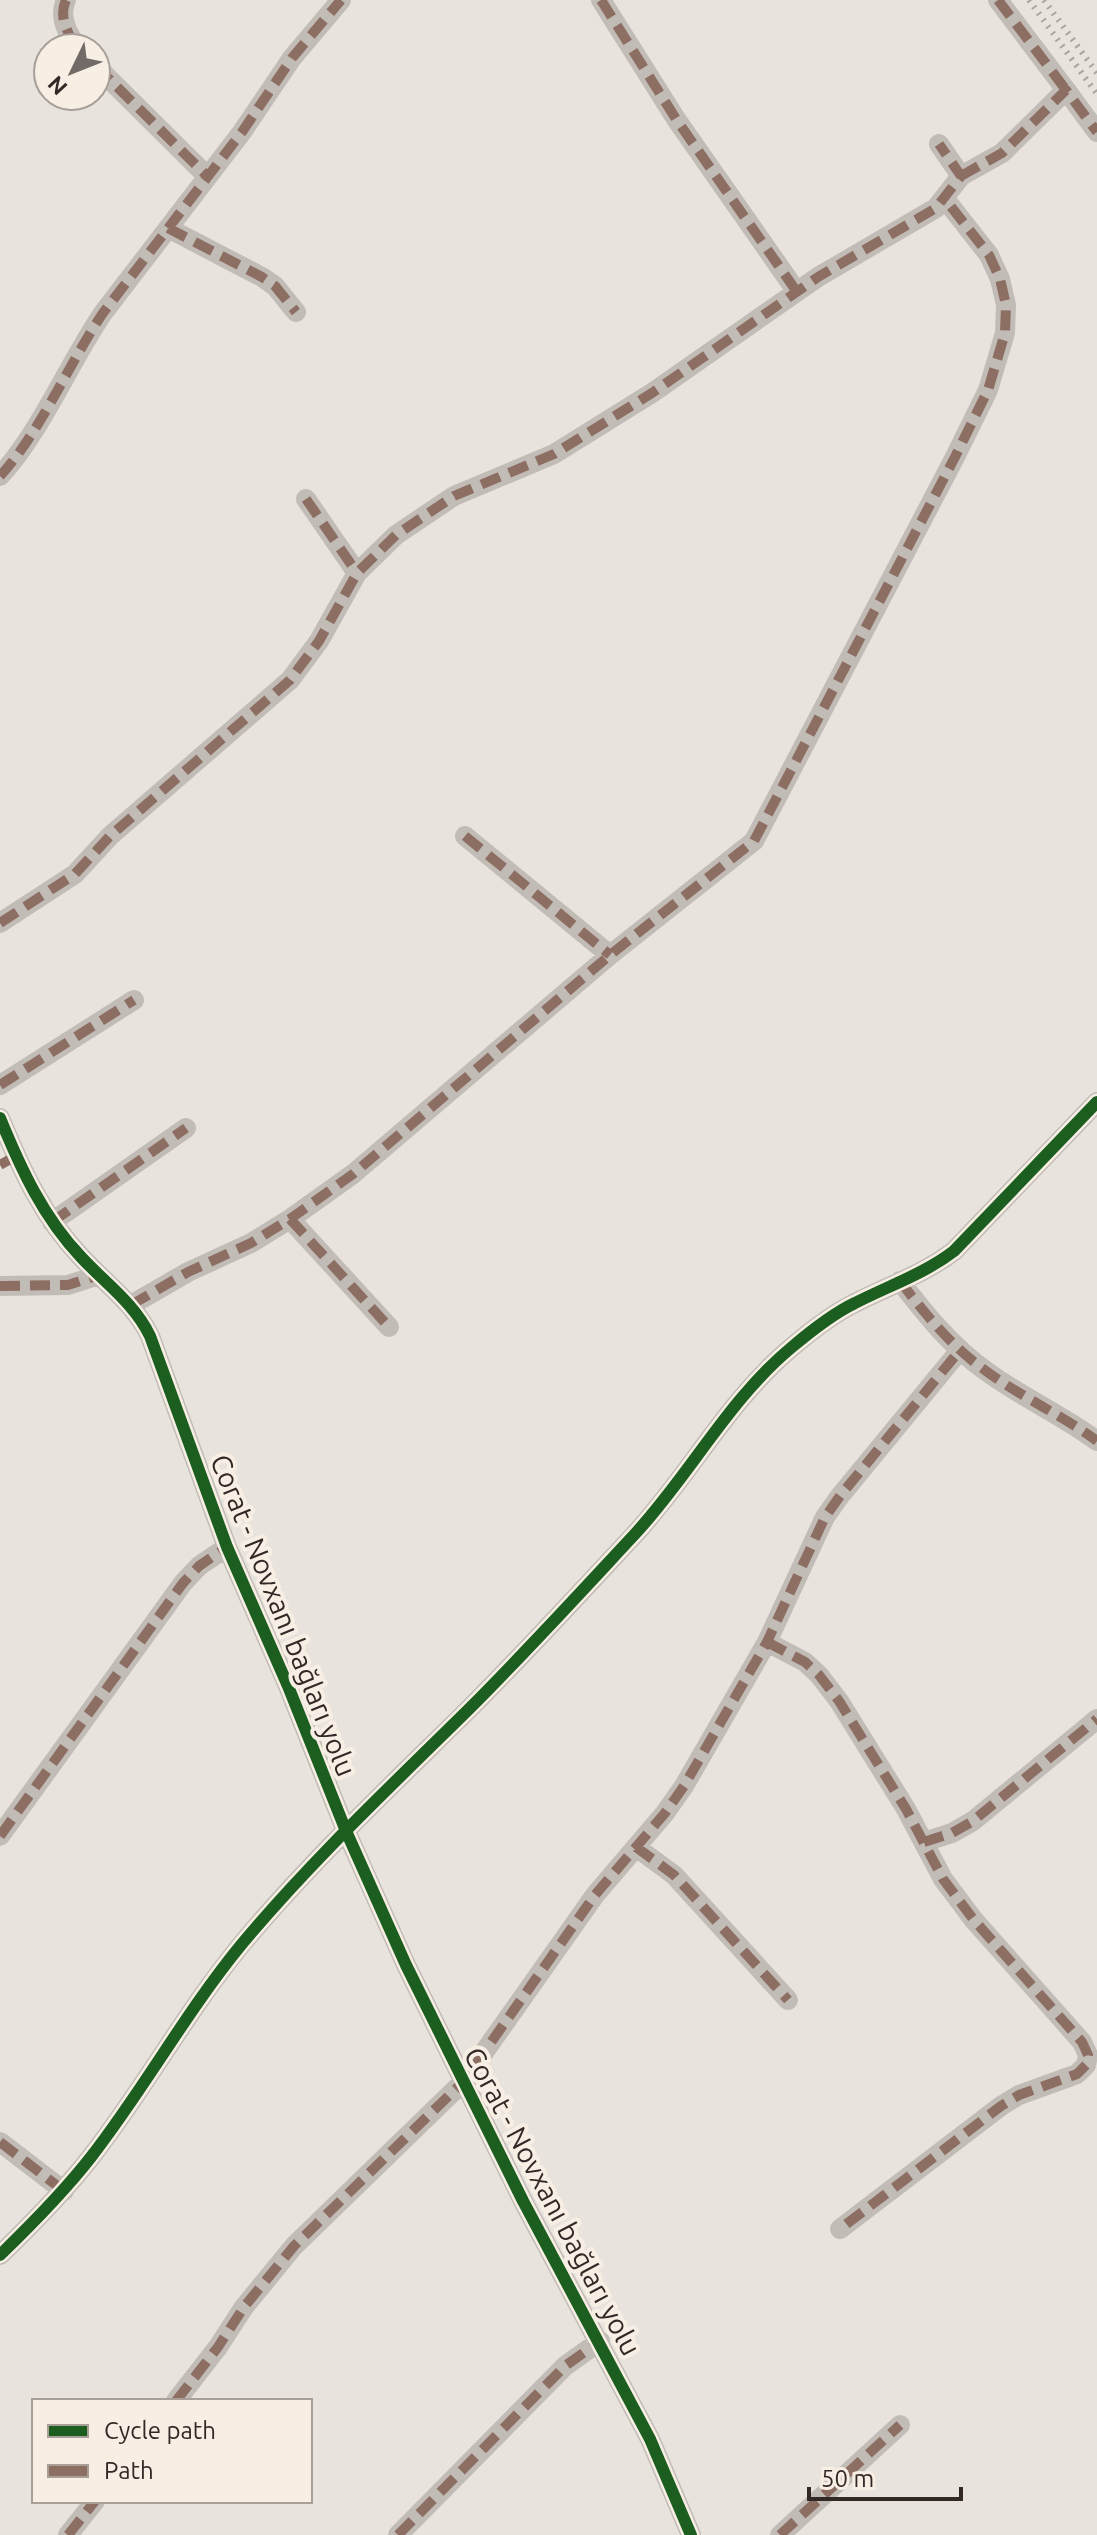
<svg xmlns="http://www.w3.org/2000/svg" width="1097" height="2535" viewBox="0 0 1097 2535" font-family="Ubuntu,sans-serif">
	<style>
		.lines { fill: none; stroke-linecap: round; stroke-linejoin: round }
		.street { stroke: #c2bcb7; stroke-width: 20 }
		.rail { stroke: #aaa5a1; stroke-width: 6; stroke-dasharray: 2 6; stroke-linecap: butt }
		.quiet { stroke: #8d6e63; stroke-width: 10; stroke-dasharray: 20 10; stroke-linecap: butt }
		.cycleway-casing { stroke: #f7eee4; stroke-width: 17 }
		.cycleway { stroke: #1b5e20; stroke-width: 12 }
		.labels { text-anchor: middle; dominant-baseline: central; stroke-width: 8; stroke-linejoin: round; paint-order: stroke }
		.street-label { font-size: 28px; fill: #322926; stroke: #f7eee4 }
	</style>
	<rect width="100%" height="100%" fill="#e9e3dd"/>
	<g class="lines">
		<path class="street" d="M66 0C58 17 68 35 78 48
			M601 0 676 119 797 292
			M998 0 1066 90
			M96 66 207 176
			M961 176 1002 153 1066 90 1097 132
			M168 228 262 277 275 286 296 312
			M0 476C40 433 69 363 103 313L242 132 292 58 341 0
			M306 499 357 573
			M465 836 610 955
			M0 923 75 874 110 836 290 680 319 641 357 573 396 535 454 496 554 454 652 393 818 277 936 208 961 176 939 144
			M0 1085 134 1000
			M0 1118C21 1169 43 1217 81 1257 106 1284 134 1303 150 1336L227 1547 288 1686 346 1831 406 1965 523 2201 650 2439 691 2535
			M290 1219 389 1327
			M52 1222 186 1128
			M900 1281C925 1314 952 1347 986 1371 1021 1397 1062 1415 1097 1441
			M0 1286 68 1285 99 1275
			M131 1305 188 1272 251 1243 290 1219 353 1174 610 955 754 841 955 457 988 390 1005 333 1006 305 1000 279 989 255 945 199
			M767 1642 805 1662 819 1675 839 1701 906 1809 943 1879 973 1919 1082 2042 1088 2055 1086 2065 1077 2074 1019 2095 1001 2106 840 2229
			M0 1836 183 1583 199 1566 227 1547
			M924 1842 952 1833 973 1821 1097 1719
			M636 1847 674 1875 788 2000
			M0 2142 64 2191
			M0 2255C32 2224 63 2193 91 2157 144 2089 186 2012 241 1945 311 1861 392 1785 470 1708 526 1652 580 1593 634 1535 690 1475 728 1400 792 1347 811 1331 832 1314 855 1303 888 1286 924 1274 954 1251L1097 1102
			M176 2401 218 2347 244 2307 294 2246 463 2082 595 1895 665 1813 684 1786 767 1642 825 1517 840 1496 960 1350
			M68 2535 95 2501
			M398 2535 565 2366 600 2341
			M780 2535 900 2425"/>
		<path class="rail" d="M1029 0 1097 94
			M1044 0 1097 73"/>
		<path class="quiet" d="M66 0C58 17 68 35 78 48
			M601 0 676 119 797 292
			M998 0 1066 90
			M96 66 207 176
			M961 176 1002 153 1066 90 1097 132
			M168 228 262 277 275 286 296 312
			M0 476C40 433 69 363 103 313L242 132 292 58 341 0
			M306 499 357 573
			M465 836 610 955
			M0 923 75 874 110 836 290 680 319 641 357 573 396 535 454 496 554 454 652 393 818 277 936 208 961 176 939 144
			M0 1085 134 1000
			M0 1165 16 1156
			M290 1219 389 1327
			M52 1222 186 1128
			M900 1281C925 1314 952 1347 986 1371 1021 1397 1062 1415 1097 1441
			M0 1286 68 1285 99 1275
			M131 1305 188 1272 251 1243 290 1219 353 1174 610 955 754 841 955 457 988 390 1005 333 1006 305 1000 279 989 255 945 199
			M767 1642 805 1662 819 1675 839 1701 906 1809 943 1879 973 1919 1082 2042 1088 2055 1086 2065 1077 2074 1019 2095 1001 2106 840 2229
			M0 1836 183 1583 199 1566 227 1547
			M924 1842 952 1833 973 1821 1097 1719
			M636 1847 674 1875 788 2000
			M0 2142 64 2191
			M176 2401 218 2347 244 2307 294 2246 463 2082 595 1895 665 1813 684 1786 767 1642 825 1517 840 1496 960 1350
			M68 2535 95 2501
			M398 2535 565 2366 600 2341
			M780 2535 900 2425"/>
		<g class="cycleway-casing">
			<path id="cycleway" d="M0 1118C21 1169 43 1217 81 1257 106 1284 134 1303 150 1336L227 1547 288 1686 346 1831 406 1965 523 2201 650 2439 691 2535
				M0 2255C32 2224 63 2193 91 2157 144 2089 186 2012 241 1945 311 1861 392 1785 470 1708 526 1652 580 1593 634 1535 690 1475 728 1400 792 1347 811 1331 832 1314 855 1303 888 1286 924 1274 954 1251L1097 1102"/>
		</g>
		<use href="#cycleway" class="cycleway"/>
	</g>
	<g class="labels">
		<g class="street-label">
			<text transform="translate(284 1615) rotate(68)">Corat - Novxanı bağları yolu</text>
			<text transform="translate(553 2201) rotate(62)">Corat - Novxanı bağları yolu</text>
		</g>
	</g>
	<rect x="32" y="2399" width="280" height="104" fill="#f7eee4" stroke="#a89f98" stroke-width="2"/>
	<rect x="48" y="2425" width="40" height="12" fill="#1b5e20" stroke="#a89f98" stroke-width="2"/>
	<text x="104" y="2439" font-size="24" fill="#322926">Cycle path</text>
	<rect x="48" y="2465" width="40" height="12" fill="#8d6e63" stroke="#a89f98" stroke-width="2"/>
	<text x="104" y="2479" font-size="24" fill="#322926">Path</text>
	<g transform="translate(72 72) rotate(227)"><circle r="38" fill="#f7eee4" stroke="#a89f98" stroke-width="2"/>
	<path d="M0-6L14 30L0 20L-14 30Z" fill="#726a66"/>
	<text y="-12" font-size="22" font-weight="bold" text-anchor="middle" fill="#322926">N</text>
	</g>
	<path d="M809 2487v12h152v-12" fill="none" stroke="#322926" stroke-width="4"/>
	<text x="821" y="2487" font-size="24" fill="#322926" stroke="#f7eee4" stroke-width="6" paint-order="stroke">50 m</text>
</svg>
